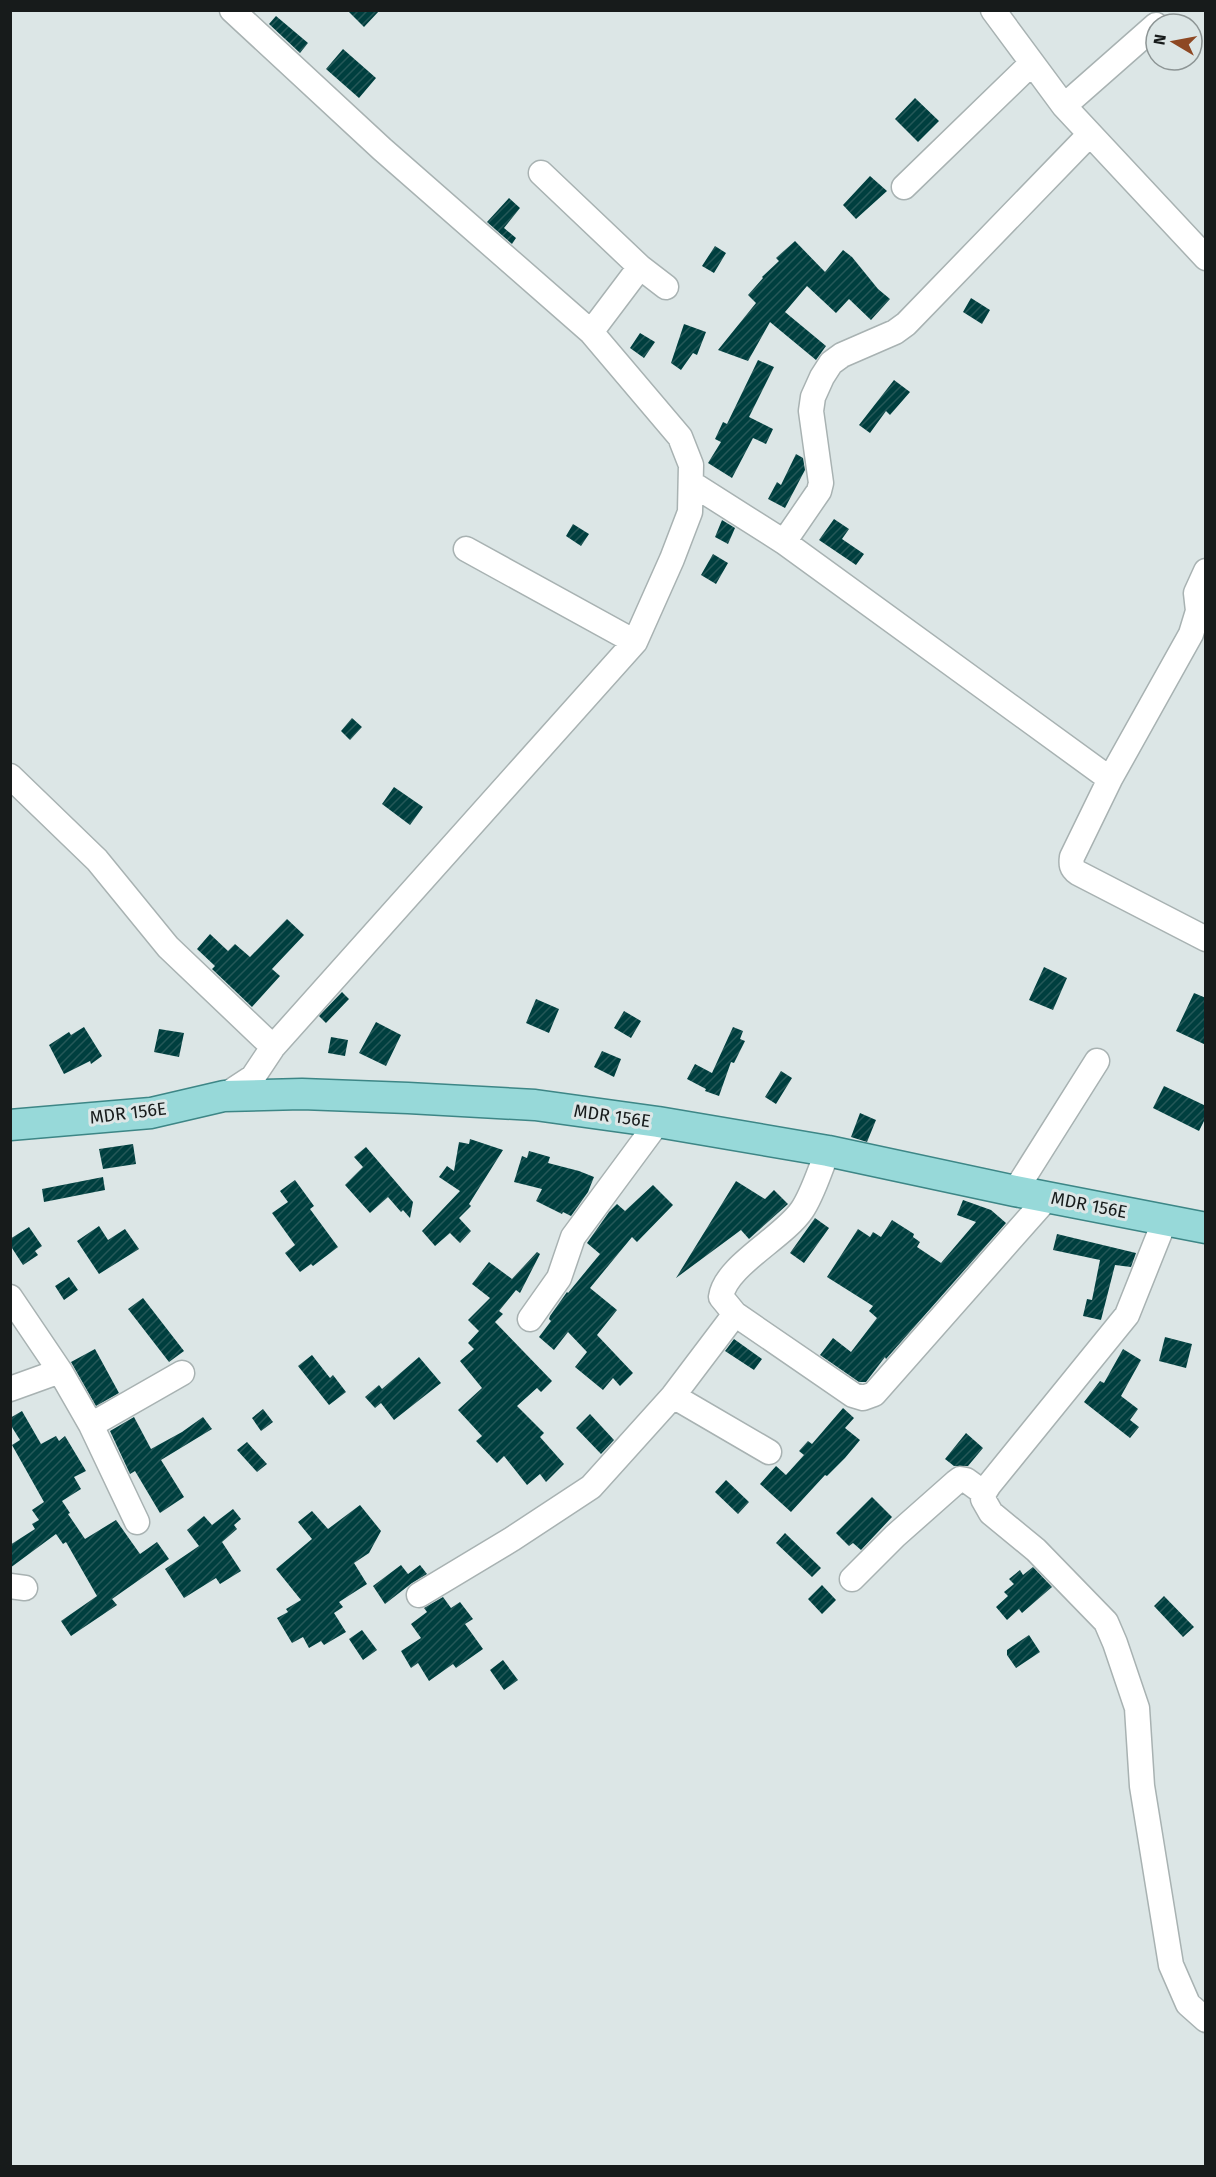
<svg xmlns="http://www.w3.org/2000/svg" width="1216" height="2177" viewBox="0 0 1216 2177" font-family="'Fira Sans',sans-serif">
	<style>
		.building { fill: url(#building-hatch) }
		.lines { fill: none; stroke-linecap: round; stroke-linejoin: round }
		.minor-casing { stroke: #a8b2b2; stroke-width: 27 }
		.major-casing { stroke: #3d8686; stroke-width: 33 }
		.minor { stroke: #fff; stroke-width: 24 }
		.major { stroke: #97d9d9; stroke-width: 30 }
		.labels { text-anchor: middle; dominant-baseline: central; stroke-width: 6; stroke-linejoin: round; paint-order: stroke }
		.street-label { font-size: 18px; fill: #171b1b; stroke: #dce6e6 }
	</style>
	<defs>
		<pattern id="building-hatch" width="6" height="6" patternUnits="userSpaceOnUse" patternTransform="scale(1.5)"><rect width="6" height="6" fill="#003f3f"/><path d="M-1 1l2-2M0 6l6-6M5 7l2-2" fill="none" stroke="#255858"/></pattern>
	</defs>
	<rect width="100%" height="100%" fill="#dce6e6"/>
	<path class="building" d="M347 10H380L364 27Z
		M276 16 308 43 300 53 269 24Z
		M343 49 376 78 359 98 326 69Z
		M915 98 939 121 918 142 895 119Z
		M870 176 887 191 856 219 843 205Z
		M509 198 520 208 504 228 516 238 512 244 487 222Z
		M795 241 825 272 843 250 852 257 878 289 890 299 871 320 849 299 836 313 807 286 785 312 826 346 816 360 770 322 748 361 718 350 756 303 748 295 763 278 762 277 779 261 776 258Z
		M715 246 726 253 714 273 702 266Z
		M971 298 990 310 982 324 963 312Z
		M684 324 706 332 697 355 693 353 681 370 671 363Z
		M640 333 655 342 644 358 630 348Z
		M758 360 774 367 749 417 773 429 766 444 753 438 732 478 708 463 721 442 715 439 723 422 727 424Z
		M894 380 910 392 890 415 886 411 870 433 859 425Z
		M796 454 803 458 805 470 785 508 768 499 777 482 781 485Z
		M834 519 849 529 842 539 864 554 856 565 819 540Z
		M722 520 735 528 728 544 715 537Z
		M573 524 589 534 581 546 566 536Z
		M713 554 728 563 716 584 701 575Z
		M352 718 362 727 350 740 341 731Z
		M394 787 423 807 410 825 382 804Z
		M287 919 304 935 272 969 280 976 252 1007 212 969 215 966 197 949 210 934 228 951 235 944 250 957Z
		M1044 967 1067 978 1053 1010 1029 1000Z
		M342 992 349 999 326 1023 319 1016Z
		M1194 993 1206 998V1045L1176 1031Z
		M536 999 559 1009 549 1033 526 1023Z
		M624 1011 641 1021 631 1038 614 1028Z
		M376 1022 401 1035 386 1066 359 1053Z
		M84 1027 102 1056 91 1064 90 1061 64 1074 49 1045 69 1032 71 1035Z
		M733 1027 743 1031 740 1039 745 1041 734 1063 731 1062 719 1096 705 1091 706 1089 687 1079 695 1064 712 1073Z
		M159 1029 184 1033 179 1057 154 1052Z
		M331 1037 348 1040 345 1056 328 1053Z
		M602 1051 621 1059 614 1077 594 1067Z
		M781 1071 792 1078 776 1104 765 1097Z
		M1164 1086 1206 1106V1117L1199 1131 1153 1108Z
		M860 1113 876 1120 867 1142 851 1137Z
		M470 1139 503 1150 469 1204 471 1206 459 1218 471 1231 460 1243 450 1233 435 1246 422 1231 460 1191 439 1177 447 1166 454 1171 459 1142 469 1144Z
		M133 1144 136 1164 103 1169 99 1149Z
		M366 1147 413 1202 410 1218 403 1210 401 1212 388 1197 370 1213 345 1185 363 1167 354 1157Z
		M529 1151 550 1157 548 1163 579 1171 594 1177 588 1192 571 1216 563 1212 562 1214 536 1201 542 1189 514 1182 522 1156 527 1158Z
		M103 1177 105 1190 44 1202 42 1189Z
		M295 1180 314 1206 310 1209 338 1247 313 1266 311 1264 300 1272 285 1253 295 1245 272 1213 288 1202 280 1191Z
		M736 1181 765 1199 774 1190 788 1204 749 1239 741 1230 676 1278Z
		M653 1185 673 1205 637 1242 632 1237 590 1288 617 1310 597 1335 633 1373 620 1386 613 1378 603 1390 575 1367 587 1352 568 1332 554 1350 539 1337 551 1321 549 1319 550 1316 567 1292 568 1293 600 1254 587 1243 609 1212 617 1204 625 1211Z
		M963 1200 991 1210 1006 1223 886 1359 885 1357 866 1382H859L820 1355 833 1338 851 1352 877 1318 869 1311 873 1306 827 1277 858 1229 870 1237 873 1232 881 1237 892 1220 914 1234 913 1237 920 1242 917 1247 941 1263 976 1222 957 1215Z
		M815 1218 829 1228 804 1263 790 1253Z
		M99 1226 108 1240 125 1229 139 1249 99 1274 77 1241Z
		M29 1227 42 1246 35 1251 38 1255 23 1265 10 1245V1239Z
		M1057 1234 1136 1253 1131 1267 1115 1265 1101 1320 1083 1316 1087 1299 1092 1300 1100 1260 1053 1250Z
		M537 1252 540 1254 520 1293 516 1290 499 1311 503 1314 495 1322 552 1381 541 1392 537 1388 517 1406 544 1433 540 1437 564 1464 546 1482 540 1474 527 1485 504 1456 497 1463 476 1441 482 1436 458 1410 482 1388 460 1361 474 1349 468 1343 479 1331 468 1320 490 1298 472 1284 489 1262 512 1279Z
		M69 1277 78 1290 64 1300 55 1286Z
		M143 1298 184 1351 169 1362 128 1309Z
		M1165 1337 1192 1344 1186 1368 1159 1361Z
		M734 1339 762 1359 754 1370 725 1351Z
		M95 1349 119 1393 96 1406 71 1362Z
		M1123 1349 1141 1360 1121 1396 1138 1409 1130 1420 1139 1427 1130 1438 1084 1402 1100 1381 1104 1383Z
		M312 1355 330 1378 333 1375 346 1392 329 1405 298 1366Z
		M419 1357 441 1383 394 1420 381 1403 375 1408 365 1397 379 1385 382 1389Z
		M843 1408 854 1418 845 1428 860 1440 845 1458 827 1476 825 1475 791 1512 760 1484 776 1466 786 1475 804 1455 799 1451 808 1441 812 1444Z
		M263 1409 273 1422 261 1431 252 1418Z
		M22 1411 41 1444 56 1436 59 1441 65 1436 86 1471 74 1477 81 1489 62 1501 70 1513 68 1514 85 1539 116 1520 140 1554 157 1542 169 1559 112 1599 117 1605 71 1636 61 1621 97 1596 66 1542 63 1544 56 1534 10 1568V1545L35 1529 32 1524 39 1520 32 1510 44 1502 12 1445 20 1440 10 1424V1418Z
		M590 1414 614 1440 601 1454 576 1428Z
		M134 1417 151 1449 182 1432 203 1417 212 1429 161 1460 184 1497 160 1513 135 1471 130 1474 110 1431Z
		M966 1433 983 1448 968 1466H954L945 1459Z
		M247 1442 267 1464 257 1472 237 1450Z
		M726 1480 749 1502 738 1514 715 1492Z
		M872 1497 892 1517 861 1550 853 1543 849 1546 836 1533Z
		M360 1505 381 1531 369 1553 354 1563 367 1584 339 1602 343 1607 334 1613 346 1632 324 1645 321 1641 309 1648 303 1637 292 1643 277 1618 288 1612 286 1609 301 1600 276 1569 312 1539 298 1522 312 1511 328 1529Z
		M233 1509 241 1519 234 1525 237 1529 222 1542 241 1571 220 1584 216 1578 184 1598 165 1569 199 1546 187 1530 204 1516 212 1525Z
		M785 1533 821 1568 812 1577 776 1543Z
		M401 1565 408 1574 420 1565 427 1574 412 1583 385 1604 373 1586Z
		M1033 1567 1052 1587 1022 1613 1019 1609 1007 1620 996 1607 1008 1596 1004 1592 1014 1584 1009 1579 1020 1570 1023 1575Z
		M822 1585 836 1600 822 1614 808 1599Z
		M1164 1596 1194 1627 1183 1637 1154 1606Z
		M443 1597 451 1608 460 1602 473 1619 465 1624 483 1649 456 1668 453 1664 429 1681 418 1663 411 1668 401 1651 421 1638 411 1624 427 1612 424 1608Z
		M362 1630 377 1650 363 1660 349 1639Z
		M1029 1635 1040 1652 1016 1668 1007 1655V1650Z
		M503 1660 518 1680 504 1690 490 1670Z"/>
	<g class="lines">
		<g class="minor-casing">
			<path id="minor" d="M993 10 1064 106 1206 258
				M1064 106 1156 25
				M541 173 640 267 666 287
				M904 187 1032 63
				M591 332 640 267
				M691 483 784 542 1110 779
				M784 542 819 491 821 483 811 411 813 397 822 377 831 363 842 355 895 332 906 324 1090 134
				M466 549 635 642
				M1206 571 1196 593 1198 611 1191 634 1110 779 1072 857C1071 864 1071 868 1078 873L1206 939
				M10 776 97 860 168 947 273 1047
				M224 1096 253 1077 273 1047 635 642 672 559 690 512 691 465 680 437 591 332 382 149 232 10
				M828 1151C820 1169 813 1194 802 1210 783 1238 725 1266 721 1297L735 1314 853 1395 863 1398 874 1394 1048 1197
				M1015 1191 1097 1061
				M1165 1220 1127 1315 989 1485 984 1493 983 1499 991 1513 1036 1550 1106 1622 1115 1643 1137 1708 1142 1786 1171 1965 1188 2004 1206 2020
				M10 1297 60 1371 91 1425 137 1522
				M530 1319 559 1278 573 1237 658 1122
				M10 1389 60 1371
				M673 1396 769 1452
				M91 1425 182 1373
				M852 1579 895 1536 956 1482 960 1479 966 1480 984 1493
				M10 1586 25 1588
				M419 1595 512 1539 591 1487 673 1396 735 1314"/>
		</g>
		<g class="major-casing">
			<path id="major" d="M10 1125 151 1113 224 1096 302 1094 408 1098 535 1105 658 1122 828 1151 1015 1191 1206 1228"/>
		</g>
		<use href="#minor" class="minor"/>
		<use href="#major" class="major"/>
	</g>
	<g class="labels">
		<g class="street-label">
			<text transform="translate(128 1113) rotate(-7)">MDR 156E</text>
			<text transform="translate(612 1116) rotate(8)">MDR 156E</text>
			<text transform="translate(1089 1205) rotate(11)">MDR 156E</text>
		</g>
	</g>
	<rect width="1216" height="2177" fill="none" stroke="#171b1b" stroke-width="24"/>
	<g transform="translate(1174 42) rotate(280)"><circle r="28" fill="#dce6e6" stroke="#8d9595" stroke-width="1.5"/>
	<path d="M0-4.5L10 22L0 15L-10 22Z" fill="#8e4823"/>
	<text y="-9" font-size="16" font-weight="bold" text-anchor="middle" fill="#171b1b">N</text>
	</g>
</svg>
